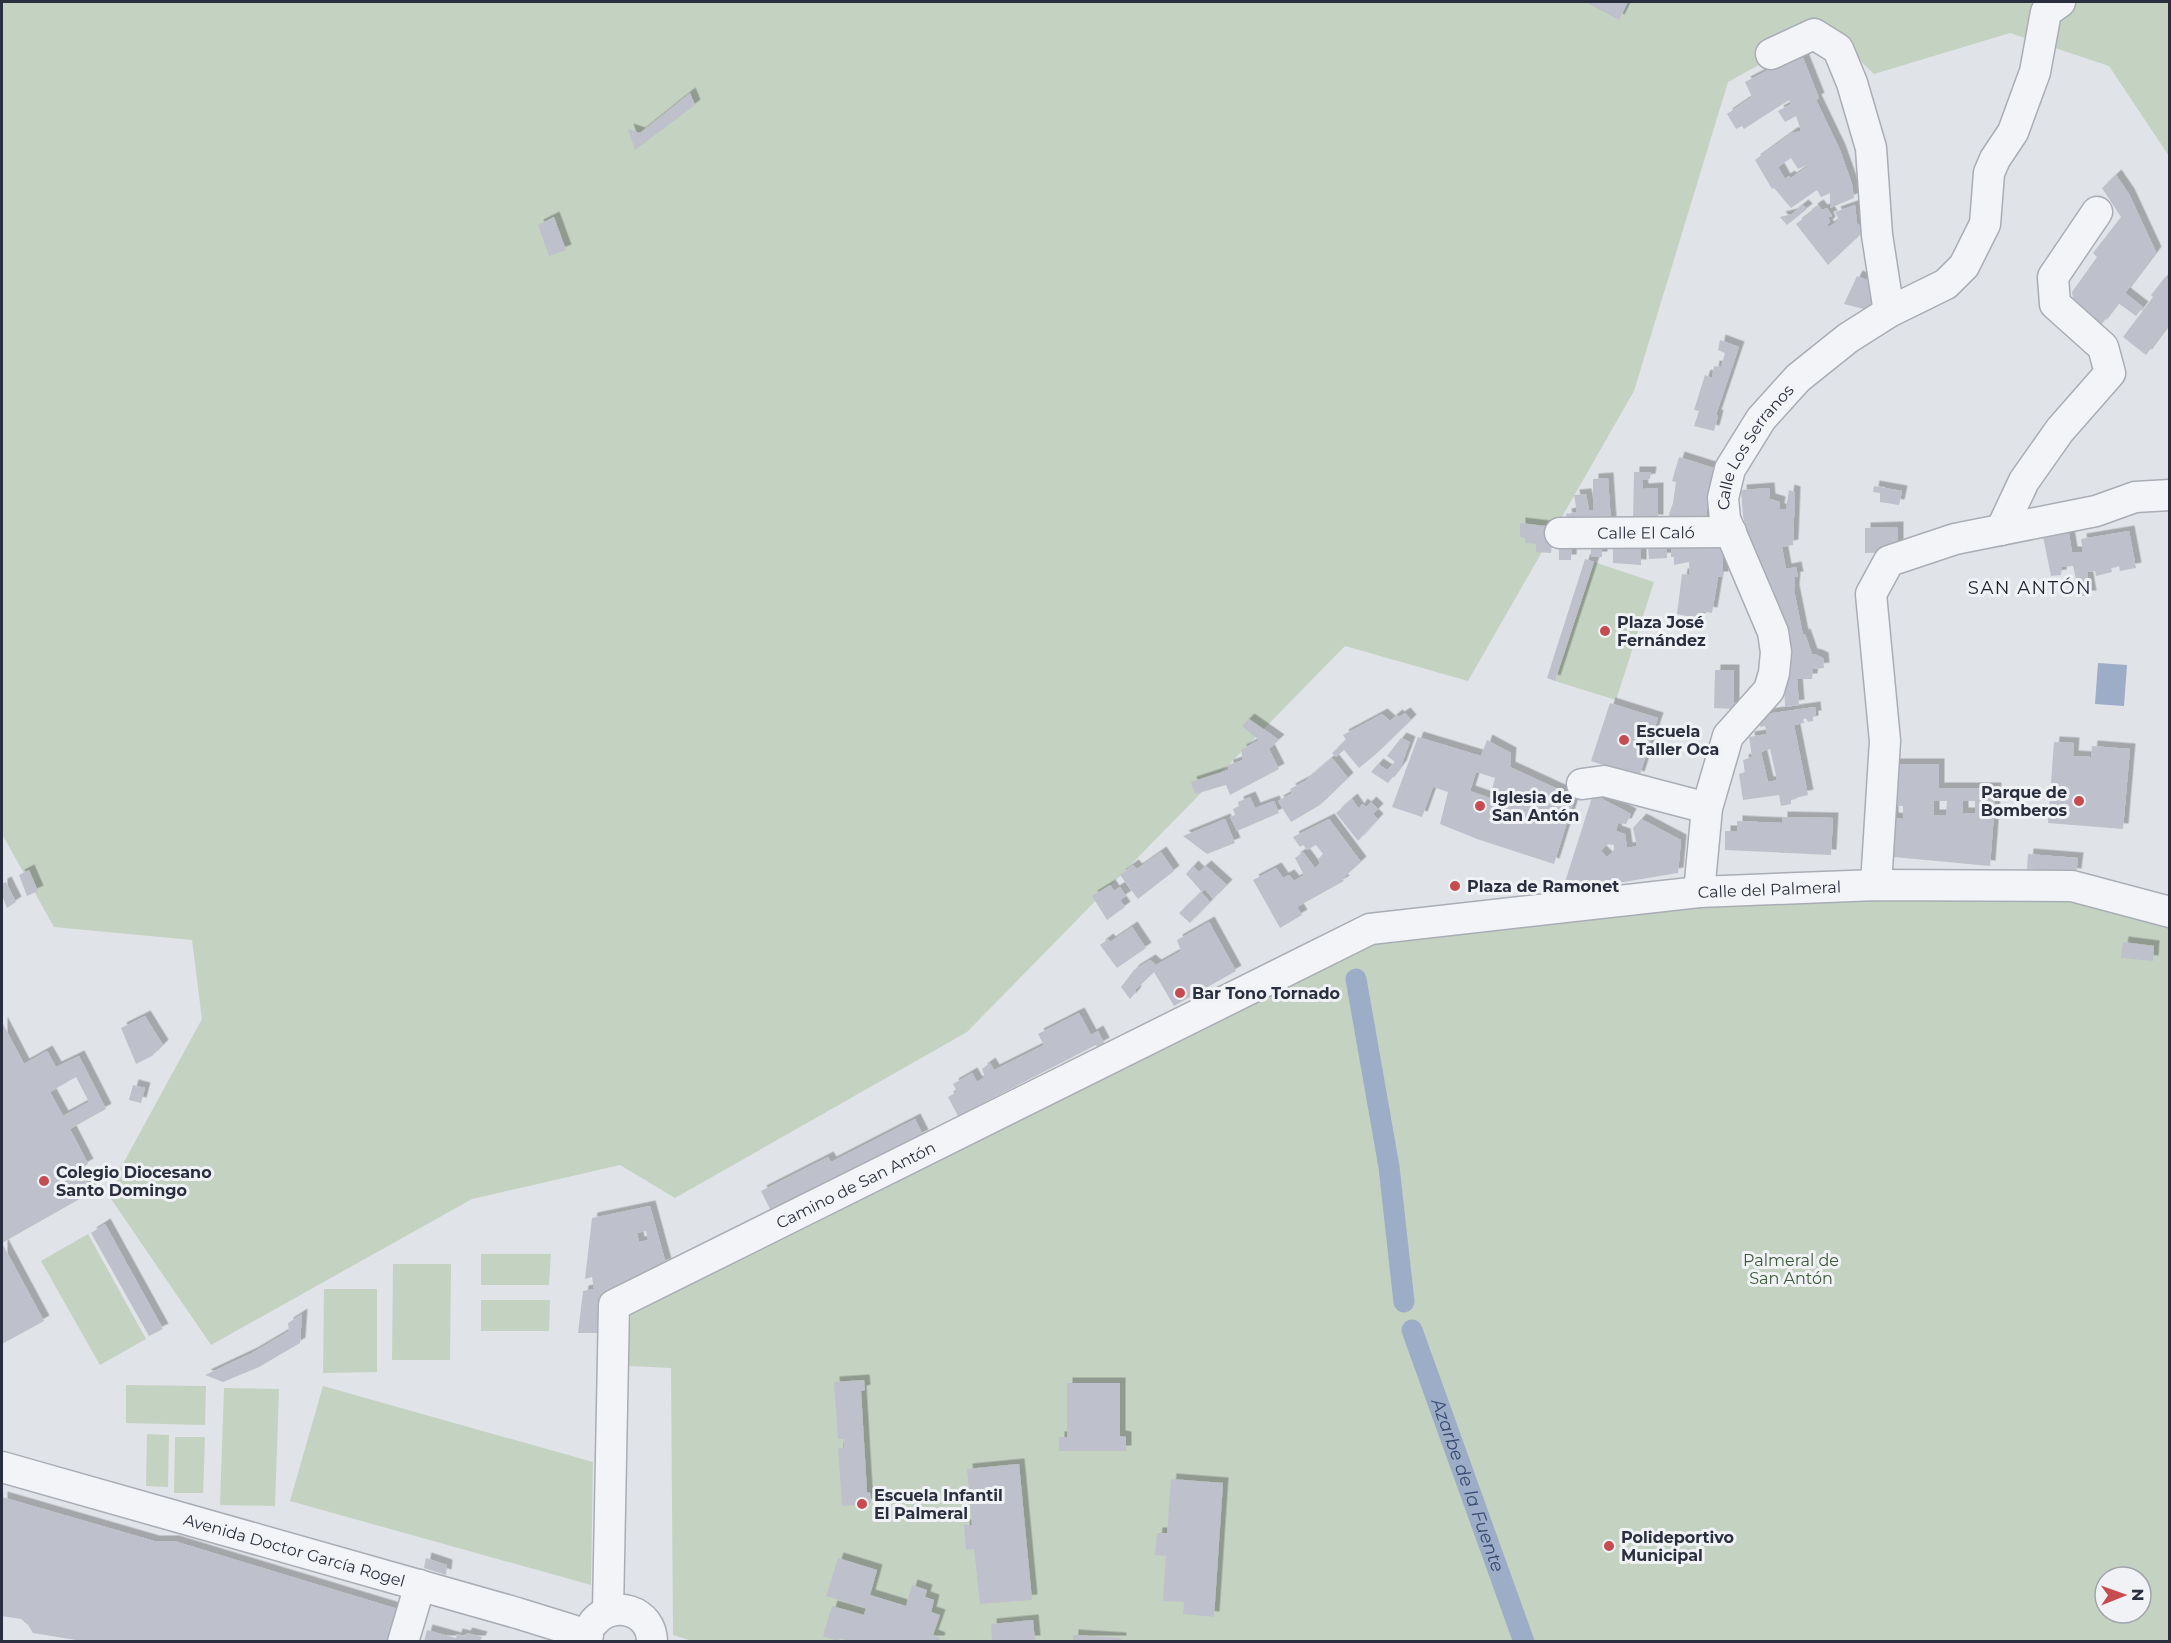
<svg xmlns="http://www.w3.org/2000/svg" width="2171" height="1643" viewBox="0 0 2171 1643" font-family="Montserrat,sans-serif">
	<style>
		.green { fill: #c4d2c2; fill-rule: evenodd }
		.water { fill: #9dadc7 }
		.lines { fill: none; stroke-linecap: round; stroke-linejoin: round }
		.canal { stroke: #9dadc7; stroke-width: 21 }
		.building { fill: #bec1cb; fill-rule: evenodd; filter: url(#shadow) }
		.minor-casing { stroke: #a9adb5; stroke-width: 33 }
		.minor { stroke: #f3f4f7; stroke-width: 30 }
		.poi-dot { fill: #c74c51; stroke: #f0f2f6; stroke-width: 2 }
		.labels { text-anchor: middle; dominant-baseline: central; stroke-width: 6; stroke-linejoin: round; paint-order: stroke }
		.street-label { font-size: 16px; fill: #2a2f3f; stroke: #f0f2f6 }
		.poi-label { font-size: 16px; font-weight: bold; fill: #2a2f3f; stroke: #f0f2f6; text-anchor: start }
		.park-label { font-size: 16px; fill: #3b5a38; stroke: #f0f2f6 }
		.neighbourhood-label { font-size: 18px; letter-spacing: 1.5px; fill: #1c2130; stroke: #f0f2f6 }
		.water-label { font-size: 18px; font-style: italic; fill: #364a71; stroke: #f0f2f6 }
	</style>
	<defs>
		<filter id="shadow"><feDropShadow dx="5.5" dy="-5.5" stdDeviation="0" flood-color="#0004"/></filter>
	</defs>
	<rect width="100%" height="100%" fill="#e0e3e8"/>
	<path class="green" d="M2 2H2169V156L2109 66 2010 33 1874 74 1826 28 1728 82 1634 391 1468 681 1345 646 967 1032 675 1198 620 1165 472 1199 211 1345 107 1193 202 1019 192 940 54 927 2 834Z
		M1594 562 1654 582 1616 700 1555 681Z
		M1780 895 2074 898 2169 923V1641H692L673 1635 671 1368 628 1366 631 1307 1368 936ZM2105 1577H2141V1613H2105Z
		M88 1234 146 1339 100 1365 41 1261Z
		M481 1254H551L549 1285H481Z
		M393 1264H451L450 1360H392Z
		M324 1289H377V1372L323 1373Z
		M481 1300H550L549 1331H481Z
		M126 1385 206 1386 205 1425 126 1423Z
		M323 1386 593 1462 591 1585 290 1501Z
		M224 1388 279 1389 275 1506 220 1505Z
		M147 1434 169 1435 168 1487 146 1486Z
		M175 1437H205L203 1493H174Z"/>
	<path class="water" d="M2098 663 2127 665 2124 706 2095 704Z"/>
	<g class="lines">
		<g class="canal">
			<path d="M1356 979 1389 1167 1404 1302"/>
			<path id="s1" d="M1412 1330 1524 1642"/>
		</g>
	</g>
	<path class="building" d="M1585 2H1628L1619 20Z
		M1801 53 1819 98 1816 100 1840 150 1852 184 1854 198 1830 208V193L1821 197 1817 190 1791 208 1774 188 1772 189 1755 160 1792 133 1801 131 1796 116 1785 122 1778 111 1791 104 1789 100 1744 129 1742 126 1736 129 1727 114 1752 97 1745 82ZM1791 158 1798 169 1807 165V167L1791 178 1789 176 1785 179 1778 167Z
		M690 93 695 105 635 150 628 129 640 133Z
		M2116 175 2129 194 2156 252 2125 293 2143 307 2136 316 2118 303 2101 325 2074 305 2072 292 2097 257 2093 253 2121 217 2102 188Z
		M1803 205 1807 209 1787 225 1780 217 1792 214Z
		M1818 205 1822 210 1827 208 1832 216 1828 217 1830 222 1827 225 1829 227 1839 220 1835 212 1855 205 1857 223 1864 231 1828 265 1796 224 1813 211 1812 209Z
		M554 217 566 250 549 256 538 225Z
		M1857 276 1873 282 1871 311 1844 304Z
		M2166 276 2169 282V324L2146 355 2123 337 2153 297 2151 295Z
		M1720 340 1739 347 1716 415 1718 416 1714 431 1694 426 1699 411 1694 410 1705 375 1712 378 1714 366 1721 367 1725 353 1718 350Z
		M1679 457 1720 470 1707 509 1706 527 1671 522 1669 514 1673 503 1676 482 1672 481Z
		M1634 472H1651L1650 479 1642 480 1643 489 1658 488V520H1633Z
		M1608 478 1611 522 1568 527 1566 514 1577 512 1574 495 1586 494 1589 510H1593V479Z
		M1874 486 1902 491 1899 505 1880 502V493L1873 492Z
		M1769 488 1770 499 1780 502 1779 509H1786L1789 490 1795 492 1793 545 1782 547 1786 569 1796 567 1798 577H1795L1794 590 1803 635 1805 634 1812 654 1817 655 1823 658 1824 668 1813 669 1812 679H1797L1799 705 1785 707 1784 679 1743 516 1741 490Z
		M1520 523 1554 527 1551 553 1536 552V544L1525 543V538L1520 537Z
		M1898 527V552L1865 553V528Z
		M2068 528 2072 552H2083L2081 539 2129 531 2136 568 2120 571 2119 566 2111 568 2112 572 2096 576 2095 571 2087 572 2091 596H2080L2073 566 2062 567 2061 575 2051 576 2042 532Z
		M1613 534H1667V558L1649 559 1648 547 1641 546V565L1613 563Z
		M1591 538H1602V557H1591Z
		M1723 540V577H1718L1712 613 1702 611 1700 619 1677 614 1682 574 1690 575 1689 562 1674 565V557H1671V549Z
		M1559 542 1572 543 1571 560H1559Z
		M1585 559 1594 562 1555 681 1547 678Z
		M1715 670H1734V709L1714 708Z
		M1610 703 1658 718 1639 777 1591 761Z
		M1815 707 1816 716H1813V721L1808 722 1806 718H1803L1804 723 1794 725 1808 795 1791 799V804L1781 806 1779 795 1743 800 1739 774 1745 772 1743 760 1752 757 1749 737 1767 734 1765 726 1760 727 1758 715ZM1770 749 1777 780 1768 782 1761 752Z
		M1405 713 1411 720 1376 754 1359 768 1344 750 1336 757 1332 753 1346 740 1343 735 1373 719 1382 714 1390 721 1397 715 1399 717Z
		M1249 719 1279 740 1269 749 1279 769 1230 795 1226 785 1195 794 1191 782 1228 770V765L1243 760 1241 750 1259 740 1242 726Z
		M1418 737 1481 756 1487 740 1511 753 1510 767 1575 797 1554 864 1477 839 1440 824 1448 792 1433 787 1422 817 1392 807ZM1476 772 1495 778 1490 798 1470 791Z
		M1401 738 1410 742 1401 766 1388 783 1371 772 1378 764 1387 770 1395 762 1387 756Z
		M2054 742 2074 743 2073 756 2091 757 2092 746 2130 749 2123 829 2048 823Z
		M1332 758 1348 778 1320 805 1291 822 1278 801 1292 793 1290 789 1305 781Z
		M1874 764H1939V788H1996L1990 866 1872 855ZM1934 801H1947L1946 815H1934ZM1963 801H1975V813H1963ZM1893 806H1903V819L1893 818Z
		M1593 794 1631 814 1626 824 1618 823 1616 831 1625 834 1627 848 1637 846 1633 828 1641 819 1681 840 1678 873 1569 891 1564 885ZM1607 844 1614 845V851L1607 857 1601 851Z
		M1250 797 1255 808 1274 801 1279 813 1237 831 1230 817 1235 815 1233 809 1239 806 1238 802Z
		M1352 799 1359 809 1362 804 1366 807 1371 802 1378 809 1373 814 1378 819 1358 841 1336 813Z
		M1782 817 1833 818 1831 855 1725 850V831H1737V821L1782 823Z
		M1225 819 1235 843 1207 854 1183 836Z
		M1329 819 1361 862 1342 879 1344 881 1297 907 1302 915 1280 928 1253 880 1276 868 1283 878 1289 875 1294 881 1304 875 1295 858 1303 852 1315 868 1320 863 1318 859 1323 854 1316 845 1307 850 1303 845 1300 847 1293 837Z
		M1161 852 1174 871 1138 899 1120 875 1133 865 1137 869Z
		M2028 854 2078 858 2076 874 2027 869Z
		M1193 866 1199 872 1206 866 1227 885 1213 899 1205 889 1202 892 1186 874Z
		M29 870 38 891 27 896 19 875Z
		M6 882 16 902 7 908 2 895V884Z
		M1110 885 1114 891 1120 887 1126 896 1120 900 1125 907 1107 920 1092 896Z
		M1201 892 1210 902 1190 923 1179 913Z
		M1209 922 1236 971 1174 1006 1154 972 1135 990 1136 992 1130 999 1121 987 1134 970 1150 960 1156 965 1181 951 1177 940Z
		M1132 927 1146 948 1117 968 1100 945 1108 939 1110 942Z
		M2123 942 2154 946 2153 961 2121 958Z
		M1079 1013 1091 1035 1098 1031 1104 1043 1097 1047 1096 1045 958 1116 948 1097 957 1092 953 1084 972 1073 977 1082 985 1077 982 1069 990 1063 994 1070 1044 1045 1038 1034Z
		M145 1016 163 1045 152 1056 136 1064 121 1028Z
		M2 1022 24 1064 47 1051 56 1067 79 1056 106 1109 70 1129 88 1164 79 1169 92 1192 2 1243 44 1321 2 1344ZM76 1077 89 1102 63 1116 50 1092Z
		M133 1085 145 1088 141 1103 129 1100Z
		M915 1119 923 1135 772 1213 761 1191 828 1157 831 1162Z
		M650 1206 666 1264 657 1267 658 1270 599 1333H578L583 1291 594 1289 592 1277 585 1279 592 1218ZM646 1231 648 1240 639 1242 637 1233Z
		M105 1224 163 1329 149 1336 91 1233Z
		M302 1314 300 1343 259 1367 223 1382 205 1375 252 1353 289 1331 288 1323Z
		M864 1380 865 1390 861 1391 867 1492 870 1493 871 1504 842 1506 838 1448H844V1439H838L834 1382Z
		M1067 1383H1120V1436L1126 1437V1451H1059V1437H1067Z
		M1019 1464 1032 1600 980 1604 974 1549 966 1550 964 1525H972L967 1469Z
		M1171 1479 1223 1483 1214 1617 1183 1614 1184 1602 1163 1601 1166 1556 1155 1555 1157 1533H1167Z
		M2 1497 154 1541H174L401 1610 392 1641H82L33 1633 28 1625 21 1619 2 1616Z
		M426 1558 447 1565 446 1575 424 1568Z
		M838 1558 877 1570 870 1595 906 1606 912 1585 927 1590 925 1597 934 1600 931 1612 940 1615 933 1635 940 1638 939 1641H847L841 1638 838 1641 823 1636 832 1606 864 1615 866 1608 826 1596Z
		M1033 1620 1035 1641H992L991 1624Z
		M427 1630 456 1638 457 1634 465 1636 467 1633 482 1637 480 1641H424Z
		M1073 1635 1121 1638V1641H1073Z"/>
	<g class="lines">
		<g class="minor-casing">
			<g id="minor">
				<path d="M1771 54 1814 34 1838 49 1852 83 1871 148 1877 235 1889 312"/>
				<path d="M2001 530 2024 481 2060 430 2110 373 2103 347 2055 304 2053 277 2097 212"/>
				<path id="s2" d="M1560 533 1731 532"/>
				<path d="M1582 784 1604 781 1707 808"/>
				<path d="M1876 885 1885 741 1871 594 1889 561 1955 539 2096 511 2135 497 2170 495"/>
				<path id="s3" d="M1699 892 1707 808 1728 736 1769 690 1774 673 1776 652 1773 632 1725 519 1723 498 1730 469 1761 419 1798 378 1848 338 1889 312 1946 284 1964 266 1985 224 1989 173 1995 159 2013 132 2035 72 2046 12 2060 2"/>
				<path id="s4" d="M2 1467 517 1613 588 1635"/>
				<path id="s5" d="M608 1611 614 1305 1370 929 1699 892 1876 885 2072 886 2170 912"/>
				<path d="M594 1622C613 1599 652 1610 652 1642"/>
				<path d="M403 1642 420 1585"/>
			</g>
		</g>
		<use href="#minor" class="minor"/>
	</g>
	<g class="poi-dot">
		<circle cx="1605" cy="631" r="6"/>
		<circle cx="1624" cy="740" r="6"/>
		<circle cx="2079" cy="801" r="6"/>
		<circle cx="1480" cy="806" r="6"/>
		<circle cx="1455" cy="886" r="6"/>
		<circle cx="1180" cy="993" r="6"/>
		<circle cx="44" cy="1181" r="6"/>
		<circle cx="862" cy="1504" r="6"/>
		<circle cx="1609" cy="1546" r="6"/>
	</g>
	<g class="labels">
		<g class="street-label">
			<text stroke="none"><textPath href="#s3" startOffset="484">Calle Los Serranos</textPath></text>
			<text stroke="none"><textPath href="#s2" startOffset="86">Calle El Caló</textPath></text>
			<text stroke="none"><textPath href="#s5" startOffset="1552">Calle del Palmeral</textPath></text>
			<text stroke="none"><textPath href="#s5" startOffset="576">Camino de San Antón</textPath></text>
			<text stroke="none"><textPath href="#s4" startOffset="304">Avenida Doctor García Rogel</textPath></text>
		</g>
		<g class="poi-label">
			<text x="1617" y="622">Plaza José<tspan x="1617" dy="18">Fernández</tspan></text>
			<text x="1636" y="731">Escuela<tspan x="1636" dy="18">Taller Oca</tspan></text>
			<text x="2067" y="792" text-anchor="end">Parque de<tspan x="2067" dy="18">Bomberos</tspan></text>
			<text x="1492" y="797">Iglesia de<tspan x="1492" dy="18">San Antón</tspan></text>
			<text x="1467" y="886">Plaza de Ramonet</text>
			<text x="1192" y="993">Bar Tono Tornado</text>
			<text x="56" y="1172">Colegio Diocesano<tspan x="56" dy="18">Santo Domingo</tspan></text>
			<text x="874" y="1495">Escuela Infantil<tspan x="874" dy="18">El Palmeral</tspan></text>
			<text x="1621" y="1537">Polideportivo<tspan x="1621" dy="18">Municipal</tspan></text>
		</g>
		<g class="park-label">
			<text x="1791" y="1260">Palmeral de<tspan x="1791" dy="18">San Antón</tspan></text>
		</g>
		<g class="neighbourhood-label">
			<text x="2030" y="588">SAN ANTÓN</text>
		</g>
		<g class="water-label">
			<text stroke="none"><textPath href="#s1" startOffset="165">Azarbe de la Fuente</textPath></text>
		</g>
	</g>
	<rect width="2171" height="1643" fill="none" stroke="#2a2f3f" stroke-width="6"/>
	<g transform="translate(2123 1595) rotate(89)"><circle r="28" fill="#f0f2f6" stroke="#a1a4ad" stroke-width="1.5"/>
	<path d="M0-4.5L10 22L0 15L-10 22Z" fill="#c74c51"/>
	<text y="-9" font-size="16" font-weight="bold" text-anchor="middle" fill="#2a2f3f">N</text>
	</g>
</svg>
